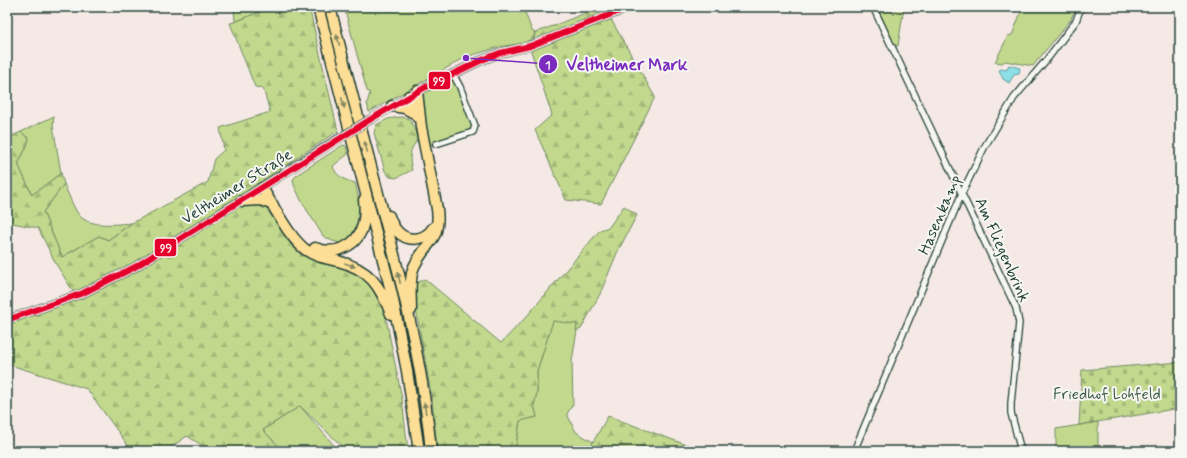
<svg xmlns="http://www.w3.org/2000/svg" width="1187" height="458" viewBox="0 0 1187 458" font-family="Mynerve,sans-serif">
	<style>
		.grass { fill: #c1d88d; stroke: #708a60 }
		.forest { fill: url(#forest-firs); stroke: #708a60 }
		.cemetery { fill: url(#cemetery-stones); stroke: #708a60 }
		.water { fill: url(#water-ripples); stroke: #619e9f }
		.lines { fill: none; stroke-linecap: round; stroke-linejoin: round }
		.street-casing { stroke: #1f3d34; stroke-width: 8 }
		.secondary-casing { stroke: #1f3d34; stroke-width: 10 }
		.highway-casing { stroke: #1f3d34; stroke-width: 13 }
		.street { stroke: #f6f6f2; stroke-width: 5.5 }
		.secondary { stroke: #f6f6f2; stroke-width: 7 }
		.highway { stroke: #fcde96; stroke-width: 10 }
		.secondary-bridge-casing { stroke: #1f3d34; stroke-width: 10; stroke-linecap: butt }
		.secondary-bridge { stroke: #f6f6f2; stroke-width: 7 }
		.bus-1-casing { stroke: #f6f6f2; stroke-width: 9 }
		.bus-1 { stroke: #e4002b; stroke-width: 6 }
		.oneway { fill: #828560 }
		.labels { text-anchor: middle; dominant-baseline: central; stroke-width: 4; stroke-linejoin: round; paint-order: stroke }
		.street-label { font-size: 16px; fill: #1f3d34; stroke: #f6f6f2 }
		.park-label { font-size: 16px; fill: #3f5c46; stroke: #f6f6f2 }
		.leader { fill: none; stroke: #7b2cbf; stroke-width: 1.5 }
		.callout-dot { fill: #7b2cbf; stroke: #f6f6f2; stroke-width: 1.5 }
		.mark-label { font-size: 12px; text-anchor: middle; font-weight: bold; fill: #fff }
		.callout-label { font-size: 17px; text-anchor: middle; font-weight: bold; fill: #7b2cbf; stroke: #f6f6f2; stroke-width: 4; stroke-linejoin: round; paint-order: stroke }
		.line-badge { stroke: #f6f6f2; stroke-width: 1.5 }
		.badge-label { font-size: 11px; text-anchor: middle; font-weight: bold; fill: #fff }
	</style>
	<defs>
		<pattern id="forest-firs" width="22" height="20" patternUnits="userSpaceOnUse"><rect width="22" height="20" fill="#c1d88d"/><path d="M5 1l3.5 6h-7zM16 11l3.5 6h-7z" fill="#a5ba7a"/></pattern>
		<pattern id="cemetery-stones" width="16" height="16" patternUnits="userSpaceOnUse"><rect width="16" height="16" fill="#c1d88d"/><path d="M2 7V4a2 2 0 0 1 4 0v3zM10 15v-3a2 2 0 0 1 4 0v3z" fill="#a5ba7a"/></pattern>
		<pattern id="water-ripples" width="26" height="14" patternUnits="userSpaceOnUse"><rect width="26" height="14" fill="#8ddee6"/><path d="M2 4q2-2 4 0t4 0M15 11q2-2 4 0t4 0" fill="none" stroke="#79bfc6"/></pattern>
	</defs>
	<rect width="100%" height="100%" fill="#f5e9e5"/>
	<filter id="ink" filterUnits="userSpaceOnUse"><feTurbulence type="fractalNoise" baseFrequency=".025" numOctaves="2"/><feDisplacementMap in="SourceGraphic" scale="8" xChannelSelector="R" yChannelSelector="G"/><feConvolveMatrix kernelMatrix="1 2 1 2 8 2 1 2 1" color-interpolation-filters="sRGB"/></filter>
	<g filter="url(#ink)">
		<path class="grass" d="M234 7H271L235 22Z
			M344 7H523L532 31 535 33 533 38 524 43 499 47 466 57 369 112 367 103 370 93 367 91Z
			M877 7H891L894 15 896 7H904L898 46H895Z
			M1023 7H1076L1071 19 1033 66 1005 61 1002 63 995 62 1008 36 1012 35Z
			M449 79 455 81 457 84 472 126V129L428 146C426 133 417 103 425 92Z
			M54 116 53 125 61 173 32 195 18 164 26 148 29 139 21 132Z
			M343 145 346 146 348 154 333 166C336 177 345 180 355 183 360 199 361 222 351 235 349 238 344 241 341 243L332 241 323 236 302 202 294 185 293 179 298 174Z
			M64 184C68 193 73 207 79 215 89 228 118 224 132 223L108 240 99 236 62 257 43 212Z
			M553 320 578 324 572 361 573 404 567 414 576 432 593 442 590 451H515L520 420 537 417 534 406 537 392V371Z
			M300 406 339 451H283L263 430Z
			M1098 422V451H1056V429Z"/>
		<path class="forest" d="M271 7H309L338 131 248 190 258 205H263L267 209 287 239 302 255 319 262 346 267 362 276 371 287 385 313 402 399 408 451H347L300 406 263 430 283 451H211L187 436 166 451H132L87 389 7 364V325L56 306 76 296 56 264 38 228 7 222V138L21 132 29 139 26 148 18 164 32 195 61 173 64 184 43 212 62 257 99 236 108 240 132 223 208 182 214 159 224 150 220 128 270 112 263 88 255 87 230 23 235 22Z
			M601 7H604L655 97 601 204 566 200 535 130 552 115 531 51 535 33Z
			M400 117 408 118C413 124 418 135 416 142 415 144 413 146 412 148 409 155 410 163 412 170L396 178 390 177 385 171 374 133 376 125 388 119Z
			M624 206 637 215 617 253 600 294 581 329 576 331 577 324 553 321 537 371V392L534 406 537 417 520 421 515 451H437L432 399 415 304 414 284 425 279 501 343 527 316 600 230 609 227Z
			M608 416 703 451H590L593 442Z"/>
		<path class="cemetery" d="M1180 362V408L1079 425 1082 370Z"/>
		<path class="water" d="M1009 65 1020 68 1019 74 1014 75 1009 83 1003 79 999 70 1001 69 1006 70Z"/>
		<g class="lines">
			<g class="street-casing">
				<path id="street" d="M873 7 1016 308 1019 323 1011 403V413L1021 451
					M436 144 473 132 475 126 460 87 453 74
					M854 451 962 193 985 146 1014 98 1048 58 1076 21 1081 7"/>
			</g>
			<g class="secondary-casing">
				<path id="secondary" d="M371 119 424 88 482 60 500 53 530 46 630 7
					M7 320 83 293 135 267 340 138"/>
			</g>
			<g class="highway-casing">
				<path id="highway" d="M318 7 392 295 407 371 419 451
					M330 7C346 72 363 136 380 201 402 283 423 366 431 451
					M409 96 417 117
					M392 106 405 108 416 114
					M262 188C274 206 289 238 306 250 316 257 326 258 338 261 369 269 380 285 391 314
					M242 201 261 200 273 205
					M389 216C391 222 394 228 398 232 409 243 425 240 433 228
					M315 248C335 256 358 246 363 225 365 217 365 208 364 200
					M411 310C411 296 409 282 413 269 418 256 429 246 435 234 438 226 438 217 437 209L421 127 417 91"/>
			</g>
			<use href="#street" class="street"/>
			<use href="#secondary" class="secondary"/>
			<use href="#highway" class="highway"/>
			<g class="secondary-bridge-casing">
				<path id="secondary-bridge" d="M340 138 371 119"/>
			</g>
			<use href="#secondary-bridge" class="secondary-bridge"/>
			<g class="bus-1-casing">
				<path id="bus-1" d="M7 320 83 293 135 267 371 119 424 88 482 60 500 53 530 46 630 7"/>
			</g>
			<use href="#bus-1" class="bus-1"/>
		</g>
		<defs><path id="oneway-solid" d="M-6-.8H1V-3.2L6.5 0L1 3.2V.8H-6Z"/></defs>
		<g class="oneway">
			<use href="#oneway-solid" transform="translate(338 40) rotate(-105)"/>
			<use href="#oneway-solid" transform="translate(343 103) rotate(75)"/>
			<use href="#oneway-solid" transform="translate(366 147) rotate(-105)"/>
			<use href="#oneway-solid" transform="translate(350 265) rotate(20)"/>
			<use href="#oneway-solid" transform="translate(399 278) rotate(-103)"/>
			<use href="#oneway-solid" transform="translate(425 408) rotate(-98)"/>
		</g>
	</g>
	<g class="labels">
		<g class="street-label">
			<text transform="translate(237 187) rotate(-32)">Veltheimer Straße</text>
			<text transform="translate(940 215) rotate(-67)">Hasenkamp</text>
			<text transform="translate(1002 250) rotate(66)">Am Fliegenbrink</text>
		</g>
		<g class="park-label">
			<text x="1107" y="394">Friedhof Lohfeld</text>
		</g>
	</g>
	<path class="leader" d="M466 58L548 64"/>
	<g class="callout-dot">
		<circle cx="466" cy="58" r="4"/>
		<circle cx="548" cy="64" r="10"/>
	</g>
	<g class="mark-label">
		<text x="548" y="69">1</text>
	</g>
	<g class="callout-label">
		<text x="627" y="70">Veltheimer Mark</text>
	</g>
	<g class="line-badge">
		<rect x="428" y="71" width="23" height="19" rx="4" fill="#e4002b"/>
		<rect x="154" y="238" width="23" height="19" rx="4" fill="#e4002b"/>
	</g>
	<g class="badge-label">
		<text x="439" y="85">99</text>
		<text x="166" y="252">99</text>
	</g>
	<rect width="1187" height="458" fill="none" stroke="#f6f6f2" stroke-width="24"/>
	<rect x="12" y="12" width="1163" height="434" fill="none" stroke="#1f3d34" stroke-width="1.5" filter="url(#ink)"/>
</svg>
